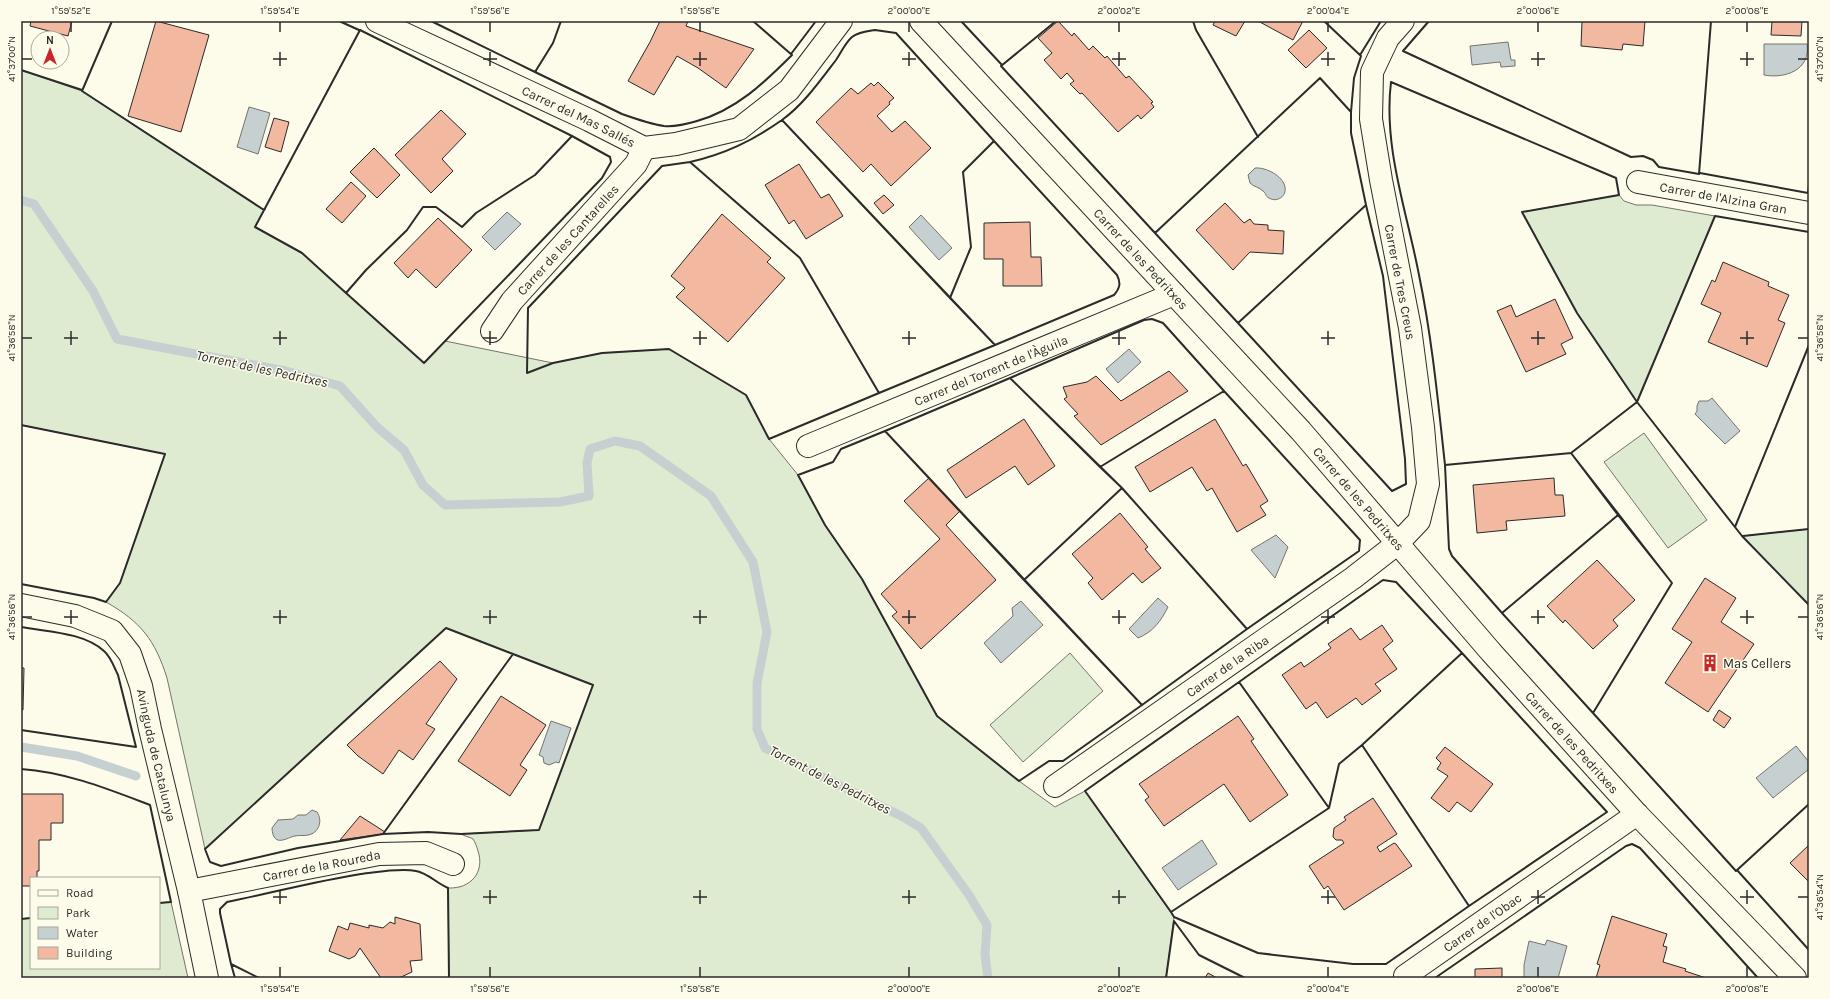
<svg xmlns="http://www.w3.org/2000/svg" width="1830" height="999" viewBox="0 0 1830 999" font-family="Karla,sans-serif">
	<style>
		.green { fill: #deebd1; stroke: #74746e }
		.water { fill: #c7d0d0; stroke: #74746e }
		.lines { fill: none; stroke-linecap: round; stroke-linejoin: round }
		.stream { stroke: #c7d0d0; stroke-width: 9 }
		.building { fill: #f2b8a0; stroke: #2b2b2b }
		.minor-casing { stroke: #2b2b2b; stroke-width: 24 }
		.minor { stroke: #fdfbea; stroke-width: 22 }
		.wall { stroke: #2b2b2b; stroke-width: 2 }
		.ticks { fill: none; stroke: #2b2b2b; stroke-width: 1.5 }
		.labels { text-anchor: middle; dominant-baseline: central; stroke-width: 3; stroke-linejoin: round; paint-order: stroke }
		.street-label { font-size: 13px; fill: #2b2b2b; stroke: #fdfbea }
		.poi-label { font-size: 13px; fill: #2b2b2b; stroke: #fdfbea; text-anchor: start }
		.water-label { font-size: 14px; font-style: italic; fill: #2b2b2b; stroke: #fdfbea }
		.neatline { fill: none; stroke: #2b2b2b; stroke-width: 1.5 }
		.ticks-label { font-size: 10px; text-anchor: middle; fill: #2b2b2b }
	</style>
	<rect width="100%" height="100%" fill="#fdfbea"/>
	<path class="green" d="M21 70 82 91 264 210 255 227 302 253 424 363 445 341 553 363 602 353 669 349 746 395 769 439 798 475 825 525 862 579 937 716 1019 781 1055 807 1085 791 1174 917 1166 978H449L448 888C471 889 485 872 478 851 477 847 475 842 473 839 470 837 464 836 461 834L539 830 593 685 446 628 205 849 167 678C155 640 141 622 106 602L120 583 165 454 21 425Z
		M1619 195 1624 201 1636 205H1652L1715 216 1637 402 1577 313 1522 212Z
		M1644 433 1707 520 1668 548 1604 462Z
		M1809 529V605L1742 536Z
		M1070 653 1103 691 1023 762 990 725Z
		M171 902 188 978H21V919L31 918V968H159V903Z"/>
	<path class="water" d="M1508 42 1511 60H1515V66L1501 67 1500 62 1472 65 1470 46Z
		M1764 44H1807C1811 70 1785 79 1764 75Z
		M249 107 270 113 258 154 237 147Z
		M1255 168C1266 167 1283 176 1285 187 1287 196 1277 203 1269 198 1265 196 1266 193 1263 191 1259 187 1254 187 1250 183L1248 175Z
		M507 212 521 224 495 250 482 237Z
		M921 215 952 248 939 260 909 227Z
		M1129 349 1141 362 1118 383 1106 369Z
		M1712 398 1740 431 1725 444 1695 414 1697 411V406L1699 401H1708Z
		M1276 535 1288 547 1275 578 1251 550Z
		M1158 598 1168 607C1161 621 1153 632 1138 638L1129 629Z
		M1021 601 1043 625 1001 663 984 643 1013 616 1012 608Z
		M551 721 571 728 559 763 556 762 549 765 544 763 543 757 539 755Z
		M1796 746 1809 762V769L1773 798 1756 778Z
		M312 810 317 812C323 821 319 833 308 835 304 836 300 835 295 836 288 837 273 849 272 828L278 820 293 819 298 815H306Z
		M1202 840 1217 864 1178 890 1162 868Z
		M1547 940 1567 946 1558 978H1524V965L1529 941 1545 945Z"/>
	<g class="lines">
		<path class="stream" d="M21 200 34 204 93 291 117 339 286 371 340 386 377 427 404 450 423 485 445 505 560 502 589 496 587 463 590 449 615 441 640 446 711 496 753 562 767 632 757 683V729L765 748 903 817 921 828 969 895 987 925 985 955 988 978
			M21 747 77 756 136 776"/>
	</g>
	<path class="building" d="M31 21H72L68 36 30 26Z
		M156 21 209 35 181 132 128 116Z
		M660 21H688L686 26 754 49 726 88 698 68 677 56 654 95 628 81 650 42Z
		M1058 21 1072 36 1074 33 1089 50 1093 46 1105 58 1107 56 1126 78 1129 76 1153 102 1151 103 1154 107 1141 119 1138 115 1118 132 1082 93 1080 94 1070 84 1074 81 1067 73 1061 79 1044 60 1052 53 1038 38Z
		M1215 21H1245L1236 36 1213 25Z
		M1258 21H1303L1293 40Z
		M1582 21H1645L1643 46 1623 44 1622 50 1581 46Z
		M1772 21H1802L1801 36 1771 35Z
		M1309 30 1327 48 1306 68 1288 50Z
		M878 82 894 98 889 102 890 104 877 116 892 132 905 121 931 148 891 186 871 164 863 172 816 122 851 88 858 94 871 83 874 86Z
		M441 110 466 134 442 159 453 171 431 193 395 155Z
		M274 118 289 122 281 152 265 147Z
		M374 148 400 175 377 198 350 172Z
		M799 164 821 198 829 194 843 216 806 239 794 220 789 224 765 185Z
		M351 182 366 196 342 223 326 209Z
		M884 195 894 205 883 214 874 203Z
		M1225 203 1244 223 1250 219 1254 224 1268 225V230L1284 231 1283 254 1250 252 1233 270 1196 230Z
		M722 214 771 258 767 262 785 278 728 342 676 297 685 288 671 276Z
		M438 218 472 250 436 288 416 269 408 278 394 263Z
		M1030 222 1031 257H1041L1042 286H1003V259H984V223Z
		M1723 262 1769 282 1768 286 1789 295 1778 320 1785 323 1767 367 1708 342 1721 313 1701 304 1712 280 1715 282Z
		M1555 299 1573 338 1561 344 1566 354 1526 372 1497 311 1511 305 1516 317Z
		M1169 371 1188 391 1101 445 1074 416 1078 414 1064 399 1067 397 1063 387 1087 382 1096 376 1121 401Z
		M1024 419 1055 466 1028 485 1015 466 966 498 947 470Z
		M1215 419 1243 466 1246 464 1268 501 1260 506 1266 515 1237 532 1212 488 1207 491 1192 467 1150 492 1135 467Z
		M929 478 960 511 946 525 996 580 921 649 892 616 897 612 881 594 940 539 904 501Z
		M1554 478 1555 495H1563L1565 516 1506 521 1507 530 1477 533 1473 485Z
		M1120 513 1148 547 1145 549 1161 568 1142 583 1133 573 1102 600 1088 583 1093 578 1072 554Z
		M1597 560 1635 600 1613 620 1618 626 1593 649 1565 620 1563 623 1547 606Z
		M1705 578 1736 598 1721 622 1754 644 1708 712 1665 683 1692 642 1672 629Z
		M1382 625 1393 641 1383 649 1397 669 1375 684 1381 691 1362 705 1356 698 1327 718 1316 702 1306 709 1282 675 1301 662 1304 667 1331 648 1328 644 1351 628 1360 640Z
		M440 661 457 679 426 724 435 729 413 760 399 750 383 774 358 756 347 745Z
		M21 668H24L23 710H21Z
		M501 696 546 725 520 765 527 770 510 796 458 761Z
		M1719 710 1731 718 1724 728 1713 720Z
		M1238 716 1254 739 1251 741 1288 795 1250 822 1224 784 1164 826 1145 800 1149 797 1139 784Z
		M1445 747 1493 784 1471 812 1457 802 1449 812 1431 798 1448 776 1437 769 1441 763 1436 758Z
		M21 794H63V823H51V840H39V871H37V878H31V886H21Z
		M1373 798 1397 834 1377 847 1380 852 1394 843 1396 844 1412 866 1344 910 1328 886 1324 889 1309 866 1344 843 1342 840H1336L1333 837 1334 828 1346 820 1344 817Z
		M360 816 385 832 383 834 340 840Z
		M1809 845V882L1790 863Z
		M1612 916 1667 934 1663 946 1667 947 1663 962 1686 969 1685 971 1706 978H1596L1600 965 1597 964Z
		M395 917 420 924 422 960 410 961 412 972 399 978H381L360 948 355 956 349 959 329 951 338 926 348 930 350 923 369 928V925L383 928 390 922 395 924Z
		M1502 968V978H1475V969Z
		M1208 973 1217 978H1205Z"/>
	<g class="lines">
		<g class="minor-casing">
			<g id="minor">
				<path id="s1" d="M377 21 589 120 644 148 676 144 739 129 789 90 841 21"/>
				<path id="s2" d="M921 21 1301 431 1491 652 1637 814 1795 978"/>
				<path id="s3" d="M1638 182 1809 213"/>
				<path id="s4" d="M492 331 512 301 636 164 644 148"/>
				<path id="s5" d="M808 446 1174 294"/>
				<path id="s6" d="M21 605 75 616 112 631 130 654 141 686 150 729 189 891 207 978"/>
				<path id="s7" d="M1055 786 1353 578 1398 543 1419 521 1428 484 1423 427 1410 328 1381 180 1371 119 1372 72 1388 38 1403 21"/>
				<path id="s8" d="M189 891 379 854 426 853 453 864"/>
				<path id="s9" d="M1405 976 1637 814"/>
			</g>
		</g>
		<use href="#minor" class="minor"/>
		<path class="wall" d="M112 21 82 91 264 210 265 209
			M339 21 359 30
			M431 21 535 72 536 71
			M561 21 553 43 535 72 622 114C636 119 650 124 664 126 675 127 687 124 697 121 736 110 764 83 792 55L753 21
			M961 21 1002 65
			M1056 21 1001 66 1155 233
			M1193 21 1196 30 1258 137
			M1324 21 1361 56 1354 78 1351 112
			M1429 21 1403 51 1631 157 1643 156 1653 160 1659 167 1699 174 1711 21
			M360 30 572 136 535 175 476 213 462 227 436 207H423L407 230 366 270 346 293 302 253 255 227Z
			M875 30 896 33 994 141 963 172 971 247 950 298 782 120C803 105 820 81 836 60 841 53 845 43 852 37 858 32 868 31 875 30Z
			M791 54 816 21
			M1360 55 1381 21
			M21 70 82 90
			M1320 78 1351 112V133L1366 205 1238 323 1155 233Z
			M1391 82 1616 178 1619 195 1522 212 1577 313 1637 402 1571 453 1445 465C1438 401 1432 338 1419 275 1407 212 1383 147 1391 82Z
			M782 120 995 345 879 393 800 258 690 162C725 154 752 141 782 120Z
			M572 136 610 157 611 162 602 178 424 363 346 293 366 270 407 230 423 207H436L462 227 476 213 535 175Z
			M994 141 1117 275C1121 283 1120 288 1114 295L995 345 950 298 971 247 963 172Z
			M690 162 800 258 879 393 769 439 746 395 669 349 602 353 553 363 527 373 528 308 662 166Z
			M1700 173 1808 193 1809 185
			M1366 205 1383 276 1405 459 1406 484 1392 491 1238 323Z
			M1152 319 1163 323 1224 391 1100 467 1010 378 1144 320Z
			M1010 378 1122 488 1024 580 885 431Z
			M1224 391 1360 540 1359 551 1247 629 1122 488 1100 467Z
			M1637 402 1715 216 1809 232
			M1636 403 1637 402 1742 536 1809 605
			M21 425 165 454 120 583 106 602 94 598 21 584
			M885 431 1142 705 1063 761H1049L1019 781 937 716 862 579 825 525 798 475 833 462 841 449Z
			M1571 453 1672 583 1593 713 1736 871 1809 804
			M1571 453 1618 515 1502 613 1452 556 1449 549 1445 465Z
			M1122 488 1247 629 1142 705 1024 580Z
			M1618 515 1672 583 1593 713 1502 613Z
			M1735 527 1809 345
			M1743 536 1809 529
			M1383 580 1396 582 1462 653 1362 745 1339 764 1329 808 1239 682Z
			M21 627C47 632 83 632 104 651 111 657 114 667 118 675L136 747 21 730
			M446 628 513 654 383 834 298 848 221 866 210 862 205 849Z
			M1462 653 1607 812 1469 906 1362 745Z
			M513 654 593 685 539 830 461 834 428 832 383 834Z
			M1239 682 1329 808 1171 912 1085 791Z
			M1362 745 1469 906 1386 964H1353L1258 953 1174 917 1171 912 1329 808 1339 764Z
			M21 769C66 772 108 789 150 805L171 902 159 903
			M1737 870 1809 950
			M21 919 31 918
			M231 964 235 978
			M259 978 231 964 220 913V909L227 902C272 893 316 881 361 874 379 872 399 868 416 871 428 873 436 883 448 888L449 978
			M1166 978 1174 921 1199 955 1245 978
			M1435 978 1626 846 1632 844 1640 848 1758 978"/>
	</g>
	<path class="ticks" d="M71 22V32M280 22V32M490 22V32M700 22V32M909 22V32M1119 22V32M1328 22V32M1538 22V32M1747 22V32M280 52V66M490 52V66M700 52V66M909 52V66M1119 52V66M1328 52V66M1538 52V66M1747 52V66M22 59H32M273 59H287M483 59H497M693 59H707M902 59H916M1112 59H1126M1321 59H1335M1531 59H1545M1740 59H1754M1798 59H1808M71 331V345M280 331V345M490 331V345M700 331V345M909 331V345M1119 331V345M1328 331V345M1538 331V345M1747 331V345M22 338H32M64 338H78M273 338H287M483 338H497M693 338H707M902 338H916M1112 338H1126M1321 338H1335M1531 338H1545M1740 338H1754M1798 338H1808M71 610V624M280 610V624M490 610V624M700 610V624M909 610V624M1119 610V624M1328 610V624M1538 610V624M1747 610V624M22 617H32M64 617H78M273 617H287M483 617H497M693 617H707M902 617H916M1112 617H1126M1321 617H1335M1531 617H1545M1740 617H1754M1798 617H1808M280 890V904M490 890V904M700 890V904M909 890V904M1119 890V904M1328 890V904M1538 890V904M1747 890V904M273 897H287M483 897H497M693 897H707M902 897H916M1112 897H1126M1321 897H1335M1531 897H1545M1740 897H1754M1798 897H1808M280 967V977M490 967V977M700 967V977M909 967V977M1119 967V977M1328 967V977M1538 967V977M1747 967V977"/>
	<defs>
		<g id="building-bare" transform="scale(1.38)"><path d="M-4-6H4V6H1V3H-1V6H-4ZM-2.5-4.3h1.7v1.8h-1.7ZM.8-4.3h1.7v1.8H.8ZM-2.5-1h1.7V.8h-1.7ZM.8-1h1.7V.8H.8Z" fill="#c62828" stroke="#fdfbea" stroke-width="2.5" paint-order="stroke"/></g>
	</defs>
	<g fill-rule="evenodd">
		<use href="#building-bare" x="1710" y="663"/>
	</g>
	<g class="labels">
		<g class="street-label">
			<text stroke="none"><textPath href="#s1" startOffset="223">Carrer del Mas Sallés</textPath></text>
			<text stroke="none"><textPath href="#s3" startOffset="87">Carrer de l'Alzina Gran</textPath></text>
			<text stroke="none"><textPath href="#s4" startOffset="119">Carrer de les Cantarelles</textPath></text>
			<text stroke="none"><textPath href="#s2" startOffset="324">Carrer de les Pedritxes</textPath></text>
			<text transform="translate(1400 282) rotate(79)">Carrer de Tres Creus</text>
			<text stroke="none"><textPath href="#s5" startOffset="198">Carrer del Torrent de l'Àguila</textPath></text>
			<text stroke="none"><textPath href="#s2" startOffset="648">Carrer de les Pedritxes</textPath></text>
			<text stroke="none"><textPath href="#s7" startOffset="210">Carrer de la Riba</textPath></text>
			<text stroke="none"><textPath href="#s2" startOffset="972">Carrer de les Pedritxes</textPath></text>
			<text stroke="none"><textPath href="#s6" startOffset="229">Avinguda de Catalunya</textPath></text>
			<text stroke="none"><textPath href="#s8" startOffset="135">Carrer de la Roureda</textPath></text>
			<text stroke="none"><textPath href="#s9" startOffset="94">Carrer de l'Obac</textPath></text>
		</g>
		<g class="poi-label">
			<text x="1723" y="663">Mas Cellers</text>
		</g>
		<g class="water-label">
			<text transform="translate(262 369) rotate(12)">Torrent de les Pedritxes</text>
			<text transform="translate(830 780) rotate(27)">Torrent de les Pedritxes</text>
		</g>
	</g>
	<rect width="1830" height="999" fill="none" stroke="#fdfbea" stroke-width="44"/>
	<rect x="30" y="877" width="130" height="92" fill="#fdfbea" stroke="#a9a89e"/>
	<rect x="38" y="890" width="20" height="6" fill="#fdfbea" stroke="#a9a89e"/>
	<text x="66" y="897" font-size="12" fill="#2b2b2b">Road</text>
	<rect x="38" y="907" width="20" height="12" fill="#deebd1" stroke="#a9a89e"/>
	<text x="66" y="917" font-size="12" fill="#2b2b2b">Park</text>
	<rect x="38" y="927" width="20" height="12" fill="#c7d0d0" stroke="#a9a89e"/>
	<text x="66" y="937" font-size="12" fill="#2b2b2b">Water</text>
	<rect x="38" y="947" width="20" height="12" fill="#f2b8a0" stroke="#a9a89e"/>
	<text x="66" y="957" font-size="12" fill="#2b2b2b">Building</text>
	<g transform="translate(50 50)"><circle r="19" fill="#fdfbea" stroke="#a9a89e"/>
	<path d="M0-3L7 15L0 10L-7 15Z" fill="#c62828"/>
	<text y="-6" font-size="11" font-weight="bold" text-anchor="middle" fill="#2b2b2b">N</text>
	</g>
	<rect x="22" y="22" width="1786" height="955" class="neatline"/>
	<g class="ticks-label">
		<text x="71" y="14">1°59'52"E</text>
		<text x="280" y="14">1°59'54"E</text>
		<text x="490" y="14">1°59'56"E</text>
		<text x="700" y="14">1°59'58"E</text>
		<text x="909" y="14">2°00'00"E</text>
		<text x="1119" y="14">2°00'02"E</text>
		<text x="1328" y="14">2°00'04"E</text>
		<text x="1538" y="14">2°00'06"E</text>
		<text x="1747" y="14">2°00'08"E</text>
		<text transform="translate(11 59) rotate(-90)" y="4">41°37'00"N</text>
		<text transform="translate(1819 59) rotate(-90)" y="4">41°37'00"N</text>
		<text transform="translate(11 338) rotate(-90)" y="4">41°36'58"N</text>
		<text transform="translate(1819 338) rotate(-90)" y="4">41°36'58"N</text>
		<text transform="translate(11 617) rotate(-90)" y="4">41°36'56"N</text>
		<text transform="translate(1819 617) rotate(-90)" y="4">41°36'56"N</text>
		<text transform="translate(1819 897) rotate(-90)" y="4">41°36'54"N</text>
		<text x="280" y="992">1°59'54"E</text>
		<text x="490" y="992">1°59'56"E</text>
		<text x="700" y="992">1°59'58"E</text>
		<text x="909" y="992">2°00'00"E</text>
		<text x="1119" y="992">2°00'02"E</text>
		<text x="1328" y="992">2°00'04"E</text>
		<text x="1538" y="992">2°00'06"E</text>
		<text x="1747" y="992">2°00'08"E</text>
	</g>
</svg>
